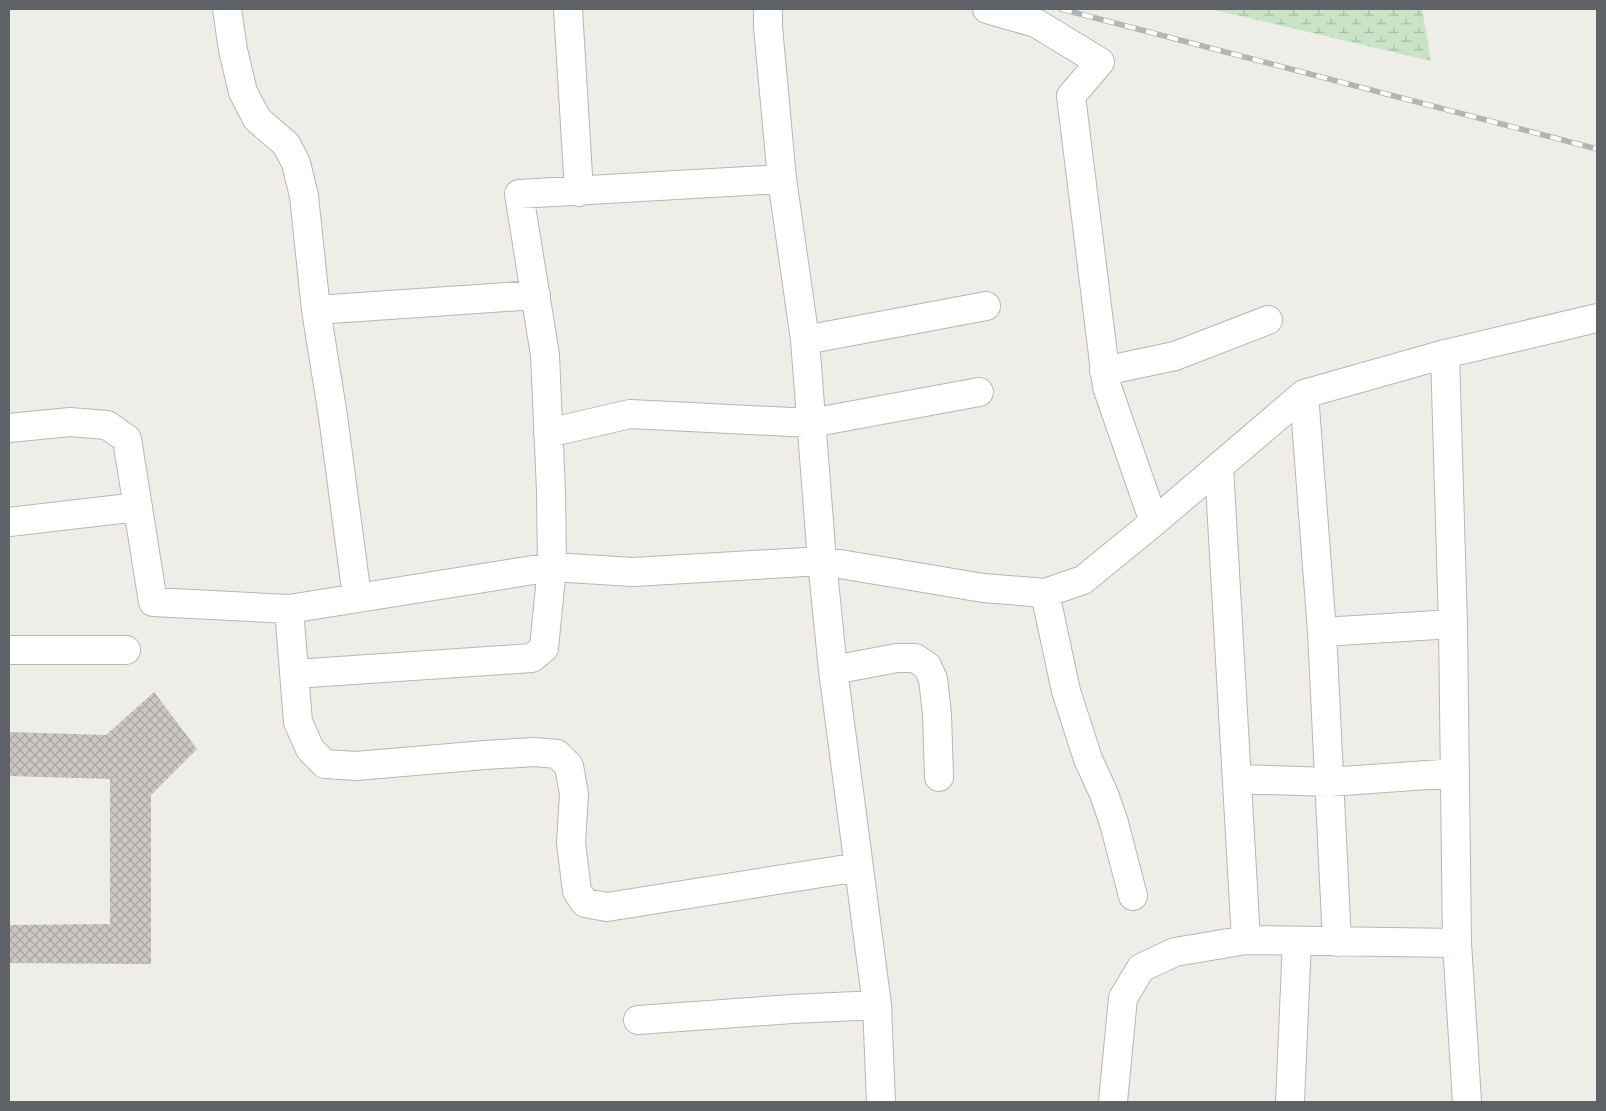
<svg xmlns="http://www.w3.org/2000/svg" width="1606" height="1111" viewBox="0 0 1606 1111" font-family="'Sofia Sans Condensed',sans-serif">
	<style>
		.wetland { fill: url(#wetland-marsh) }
		.building { fill: url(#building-cross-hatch) }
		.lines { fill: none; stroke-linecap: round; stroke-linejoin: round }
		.minor-casing { stroke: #b4b7ba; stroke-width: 30 }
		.minor { stroke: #fff; stroke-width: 28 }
		.rail-casing { stroke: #b3b4b4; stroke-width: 5.5 }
		.rail { stroke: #fff; stroke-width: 4; stroke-dasharray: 11; stroke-linecap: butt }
	</style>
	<defs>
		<pattern id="wetland-marsh" width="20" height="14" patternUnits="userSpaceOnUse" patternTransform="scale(1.25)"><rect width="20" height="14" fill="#c9e3c7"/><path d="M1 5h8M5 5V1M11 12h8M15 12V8" fill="none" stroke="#a6bba5"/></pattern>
		<pattern id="building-cross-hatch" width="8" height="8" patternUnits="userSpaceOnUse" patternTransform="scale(1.25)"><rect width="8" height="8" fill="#cbc8c4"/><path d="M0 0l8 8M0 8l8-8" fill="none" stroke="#a8a6a3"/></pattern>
	</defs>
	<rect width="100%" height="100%" fill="#efede8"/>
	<path class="wetland" d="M1210 9H1422L1431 61Z"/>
	<path class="building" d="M154 692 197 749 151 795V964L9 963V925L110 924V779L9 776V732L106 735Z"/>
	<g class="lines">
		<g class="minor-casing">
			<path id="minor" d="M227 9 233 50 243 92 257 119 286 144 296 163 304 196 316 310 333 416 357 597
				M568 9 579 192
				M768 9V27L782 179 805 340 822 561 833 670 877 1005 881 1102
				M987 9 1036 23 1100 62 1071 96 1107 387 1154 522
				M316 310 536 295
				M805 340 986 306
				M1445 354 1453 624 1457 943 1467 1102
				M1104 371 1175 356 1268 320
				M1304 394 1322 632 1337 942
				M9 428 70 422 107 425 127 439 153 602 289 609 298 722 310 749 325 764 356 766 485 755 535 752 557 754 569 766 574 794 571 843 577 891 585 903 607 907 859 867
				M548 433 630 414 811 423 979 392
				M1219 467 1246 940
				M9 522 138 507
				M1045 593 1066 691 1088 759 1104 794 1114 823 1133 896
				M289 609 552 567 633 572 822 561 983 588 1045 593 1083 580 1154 522 1304 394 1445 354 1597 318
				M1322 632 1453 624
				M9 650H126
				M833 670 897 658H915L927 666 933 679 937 714 939 777
				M294 674 532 658 544 648 552 567 551 491 545 355 519 194 782 179
				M1238 779 1329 782 1455 773
				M638 1020 792 1009 877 1005
				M1113 1102 1123 998 1141 968 1175 952 1246 940 1457 943
				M1290 1102 1297 941"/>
		</g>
		<use href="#minor" class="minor"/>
		<g class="rail-casing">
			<path id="rail" d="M1061 9 1597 149"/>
		</g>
		<use href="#rail" class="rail"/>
	</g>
	<rect width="1606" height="1111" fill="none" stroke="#5f6266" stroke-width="20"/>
</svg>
